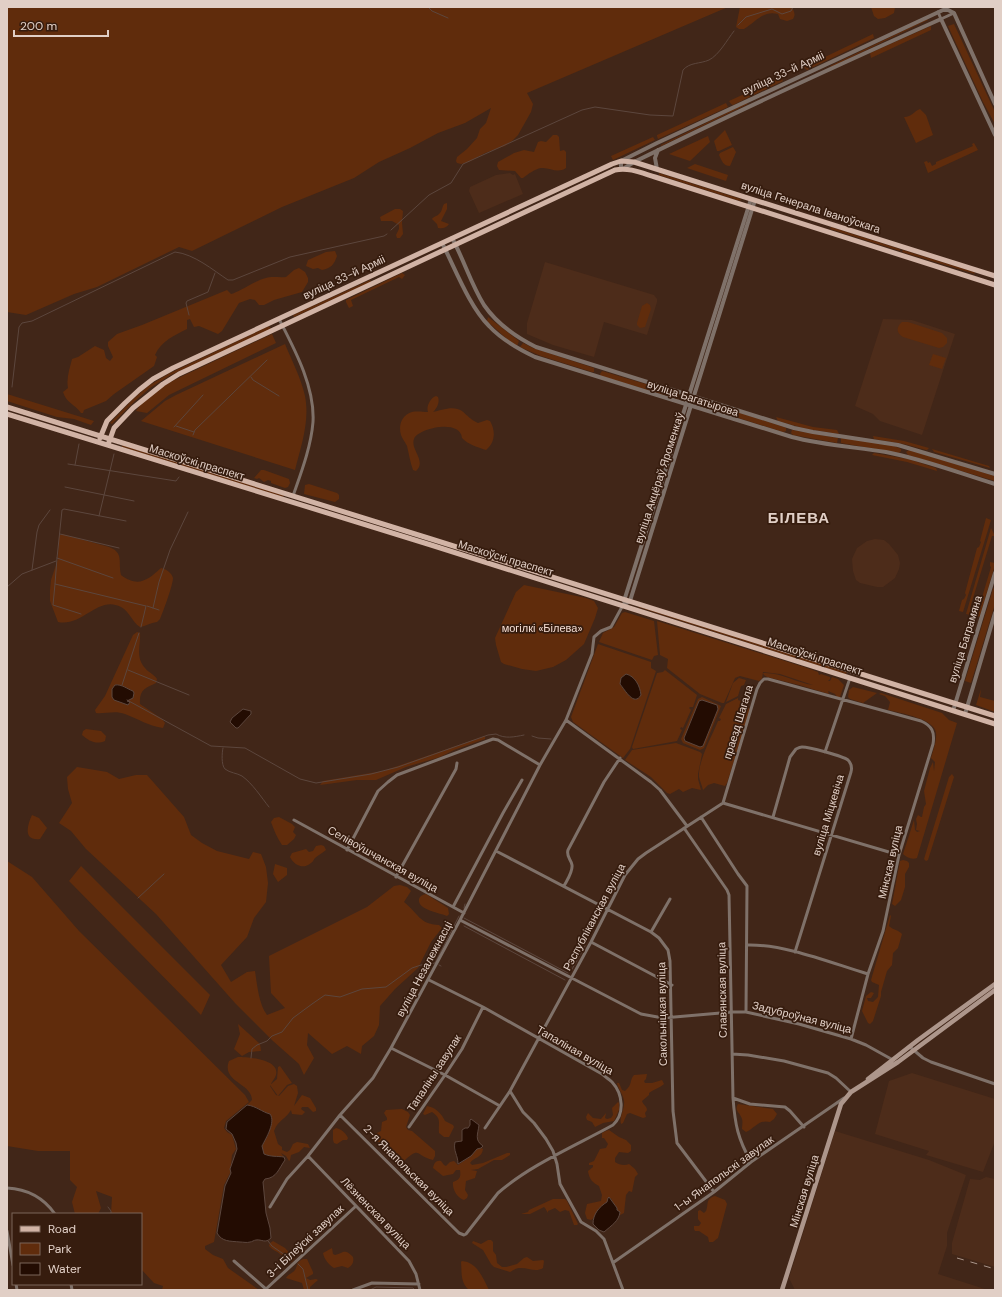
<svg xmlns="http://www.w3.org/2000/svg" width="1002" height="1297" viewBox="0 0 1002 1297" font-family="'DM Sans',sans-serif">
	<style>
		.built { fill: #4d2c1a }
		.green { fill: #602c0c; fill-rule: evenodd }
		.water { fill: #230c02; stroke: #5c463d }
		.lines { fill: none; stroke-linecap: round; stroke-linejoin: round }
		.stream { stroke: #5c463d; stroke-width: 1 }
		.minor { stroke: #7f7169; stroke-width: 3 }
		.tertiary { stroke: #7f7169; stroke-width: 4 }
		.secondary { stroke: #ad968b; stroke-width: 4.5 }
		.primary { stroke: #d1b3a5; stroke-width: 5 }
		.rail { stroke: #ab968b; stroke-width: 1; stroke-dasharray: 7 7; stroke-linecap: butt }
		.labels { text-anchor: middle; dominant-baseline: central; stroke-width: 3.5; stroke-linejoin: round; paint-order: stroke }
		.street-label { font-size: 11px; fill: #e1cfc6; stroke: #361c0e }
		.park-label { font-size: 11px; fill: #f4ddd3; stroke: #361c0e }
		.district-label { font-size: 15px; font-weight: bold; letter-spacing: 1px; fill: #e1cfc6; stroke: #361c0e }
	</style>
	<rect width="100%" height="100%" fill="#412618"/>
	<path class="built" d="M510 173 513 175 515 174 523 194 479 213 469 191 470 187 496 175Z
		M545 262 654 295 657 299V302L647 335 604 322 594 357 553 345 527 334V323Z
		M883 319 912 320 955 334 922 435 880 421 873 414 855 406Z
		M875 539 884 540 889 544 898 555 900 563 899 569 895 578 883 587H877L860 583 856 580 853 571 852 559 857 548 867 541Z
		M912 1073 995 1099V1141L983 1172 926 1155 929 1151 875 1134 889 1081Z
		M835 1131 929 1160 966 1175 947 1233V1246L938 1274 988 1290H795L789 1278Z
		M986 1177 995 1179V1267L952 1254V1243L970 1179 980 1180Z"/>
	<path class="green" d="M7 7H728L527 93 533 104 531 112 518 135 512 141 505 146 485 153 469 162 461 164 457 163 456 161 457 157 467 149 477 138 480 129 486 123 491 108 465 123 438 133 410 148 379 162 354 178 282 207 192 251 179 247 97 287 74 294 26 315 7 312Z
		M740 7H792C794 12 796 14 793 19L787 21 780 19 778 14C763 10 756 22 744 29H739L736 27Z
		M871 7H895L894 13 885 18 878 19 874 16Z
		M928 19V20L831 67 830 66Z
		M954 24 995 112V124L983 102 948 26Z
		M931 26V30L871 58 870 53Z
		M873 34 874 38 807 70 804 67Z
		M779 78 782 79 783 81 733 105 731 104 729 101Z
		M726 103 728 107 658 139 657 136V135Z
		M747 103 748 104 661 146V145Z
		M920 109 926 115 933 135 916 143 904 117C912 117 914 111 920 109Z
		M725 130 732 145 719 151H717L714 141Z
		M553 135H557L559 137 560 151 564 150 566 152V168C557 174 550 167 541 168 535 169 528 174 523 178H521L515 171 499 170 497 166 498 162 514 153 524 150 534 152 538 142 541 141 546 142Z
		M708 136 710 142 690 161 669 154Z
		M653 137 655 140 613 160 611 156Z
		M974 143 978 150 928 173 924 162 927 161 928 163 930 162 932 166 936 164V162L973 146 972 144Z
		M733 147 736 152 730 166C723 166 722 161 719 155L720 153Z
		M695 164 728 175 726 181 687 168Z
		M659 173 741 199 740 201 659 175Z
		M447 203V209L441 221 449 224C446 228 443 229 438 228L437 224 432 219C434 216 436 217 439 214 442 212 442 207 444 204Z
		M395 209H400L403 211 402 223 403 234 400 238H397L396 235 399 229V225L392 221H381L380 217Z
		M831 227 900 249V251L830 229Z
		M903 250 974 272 975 274 902 252Z
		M335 251 337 256C334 265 331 268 322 270L318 268 313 269 306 266 308 260 326 252Z
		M299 268 305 272 308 278V282L302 292 274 300 264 305H259L255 300 250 299 239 303 222 331 218 334 199 326 194 327 190 319 187 320V329C175 335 161 341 155 355L157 357 154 366 114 394 106 401 84 410 83 413H81C74 403 67 404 63 392L68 388C66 378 70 368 72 359L78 357 95 346 104 350 106 358 110 361 113 357 108 346V342L117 334 142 325 227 290 231 294C238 293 256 280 266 278 272 276 280 278 286 277L294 270Z
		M402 273 405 275 402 279 399 277 351 300 353 306 349 308 346 302V300Z
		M370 280 371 282 294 317 293 315Z
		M647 303 650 305 651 309 645 327 640 328 637 325V323L642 306Z
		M488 317 519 341 517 346 507 339 487 321Z
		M902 322H908L942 333 947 338V343L943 347 939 348 903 337C896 333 896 327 902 322Z
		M269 326 271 329 171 375 150 388 135 401 112 424 110 423 133 399 148 386 170 373Z
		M272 334 276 343 169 395 147 413 136 411C151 388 181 377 204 366 227 355 249 345 272 334Z
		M523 343 533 348 594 368V372H592L541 356 520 347Z
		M285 344C292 361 301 378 305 396 310 421 301 446 295 470L141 421 165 401 176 395Z
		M933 354 946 358 942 369 929 365Z
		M602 371 679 394 678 399 601 376 600 374Z
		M7 394 94 421 91 425 74 419 57 417 7 401Z
		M436 396 438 397C440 402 437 408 433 412 441 410 454 405 462 411 467 415 471 420 478 423L487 420 490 421C496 431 495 443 486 450 477 447 469 445 462 438 460 418 417 429 414 439 410 450 427 461 416 471L413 470C410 462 409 454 407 446 405 442 402 438 401 435 398 425 402 415 412 412 417 411 423 412 428 412 426 407 430 398 436 396Z
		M703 401 784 427 786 428V431L783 432 701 406Z
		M776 417 813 427 837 430 839 434 807 429 778 421Z
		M792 430 838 438 837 443 793 435 791 433Z
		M873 436 904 441 929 448 927 450H926L904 444 874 439Z
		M841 438C854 440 893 443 901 449V451L899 453 841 443Z
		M122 445 284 495 283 497 122 447Z
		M932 449 989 466 990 468 934 452Z
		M909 450 995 476V481L908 455 906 452Z
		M874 453 908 459 936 468 937 471 907 462 872 455Z
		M261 470H264L289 479 290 483 288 487 285 488 271 483V481L268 480 264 482 259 478 257 479 254 478Z
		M309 484 337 493 339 495V499L335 502 304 494 305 485Z
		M986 518 991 520 963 612 959 611 962 600 964 599 966 595 965 593 977 548 979 547 981 542 980 541Z
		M991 528 995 536H992L970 608 972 613 970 615 966 614Z
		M62 534 109 547C124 553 118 561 121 575 138 588 148 580 161 568 166 569 172 573 173 578 173 585 163 612 160 619L157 622C150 623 146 626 140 627 132 622 130 612 121 607 98 595 83 627 58 622L50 601V590L51 580 58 559 59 536Z
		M990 562 995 563V565L980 616 977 617 975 614 978 611 991 567 990 566Z
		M524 585 586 598 594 601 598 608 595 618 584 644 566 660 553 667 536 671 522 669 504 664 501 662 496 645 495 638 516 592Z
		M995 587V604L971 683 965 681 993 589Z
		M639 606 846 672 847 673 845 674 638 607Z
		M625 612 654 621 658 655 654 656 652 660 599 642 603 633 614 627 622 613Z
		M657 621 804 667 818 672 819 675 821 674 830 677V679L828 681H830L832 677 838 679 844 685 840 697H837L835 694 828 691 829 694 799 685 767 677 764 675 763 673C780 672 797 683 813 685L780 674 763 672 762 679 759 681 740 676 735 678 724 703H722L700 694 667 668 668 659 660 655Z
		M137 632 140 633C141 645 135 657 145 668 149 673 154 674 157 679L156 683C145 688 139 690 140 704L162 719 165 723 163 728C149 726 138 719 125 714 115 710 105 714 96 713L95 710 105 696 133 635Z
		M598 644 651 662V668L656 671 630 749 623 758 573 722 571 717ZM620 681 638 684 641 695 631 698 620 684Z
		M665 670 697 695 693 707H690L689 708 691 710 683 728 681 727 680 729 682 730 677 741 633 749 632 747 657 673 663 672Z
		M739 678 746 680 744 685 741 686 738 696 726 702 733 683Z
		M853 687 877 693 863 703 850 699 848 697 849 690Z
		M981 689 980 697 995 701V712L976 705Z
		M881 693 942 713 949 720 957 723 917 858C912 860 906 857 903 854L914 820 915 830 917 832 920 831 916 830 917 824 916 819 918 815 921 817H922L924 807 926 804 924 791 930 768 933 762 934 771 935 762 931 758C933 750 937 741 936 733 935 719 901 713 888 710L890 702 885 696 879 694Z
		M702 697 721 706 704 748 700 750 683 743 681 739 698 699Z
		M738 698V700L741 701 740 704 748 707 750 710 727 783 725 786 714 783 708 785 703 790C702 786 700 781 699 777 698 761 712 736 718 721H720L721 719 719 718 726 704Z
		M86 729 101 731 106 736 105 741C96 745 89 741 82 735L83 731Z
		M485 736V739L454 750 440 757 406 767 376 780H357L320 785 323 781 383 771Z
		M676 743 700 752 702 754 698 774V779L701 790 692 788 683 792 679 789 670 794 667 793 651 777 625 760 632 750Z
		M77 767 107 772 119 779 136 775H147L184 817 191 835 202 843 217 851 249 859 253 852 261 854 266 867 268 883 266 902 254 918 247 937 221 965 231 982 247 972 255 971C257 984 259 1005 267 1015L285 1008 271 993 269 956 367 907 394 886 400 885 407 887 411 891 404 902C419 914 419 924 439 925L442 928 431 942 418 968 395 989 380 1006 379 1025 374 1036 362 1046 361 1054 347 1046 332 1054 308 1033 307 1045 314 1058 304 1075 299 1064 273 1041 235 1003 156 914 86 849 71 831 59 823 72 803 68 789 67 777Z
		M952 774 954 777 928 860 926 861 924 859 949 777Z
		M32 815 39 818 47 828 40 839C23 841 27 826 32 815Z
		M279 817 292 824 295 827 293 832 296 835 294 839 287 845H282C277 838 274 830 271 822L274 818Z
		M321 845 324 846 326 850C323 853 318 855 315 858 314 859 313 862 311 863 303 870 294 865 290 857L292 853 306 849 309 852 313 851 316 846Z
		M903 860 907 861 909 863V867L905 874V887L901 900 895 906 892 904 900 861Z
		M7 861 32 877 79 931 245 1095 249 1102 226 1121 224 1128 227 1132 232 1135 236 1149 232 1155 230 1173 224 1185 214 1242 205 1246V1249L213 1255 223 1259 228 1268 259 1290H162L163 1286 154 1283 141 1269V1214H111L112 1197 96 1191 101 1208 98 1214H75L72 1202 77 1187 70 1180V1151H38L7 1146Z
		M275 864 287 868V875L278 882 273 874Z
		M81 866 210 995 201 1015 69 881Z
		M426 894 448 908 449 914 447 916C440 913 417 910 419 899 420 896 422 895 426 894Z
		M890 915 891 916 889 926C893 930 899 930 902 934L898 948 893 953 892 965 887 971 881 992V996L873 1021 870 1024 868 1023 862 1011 866 996 871 992 874 993 871 998H867L868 1001 873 1002 878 997 879 985 872 982 871 980Z
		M238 1024 260 1044 261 1051 249 1052 242 1056 234 1049 240 1034Z
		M238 1057C248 1057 280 1059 276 1075 275 1079 271 1082 270 1086L276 1095 279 1096 288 1086 294 1084 297 1086 298 1093 294 1106 302 1095 310 1098 316 1108V1111L313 1112 308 1107H302L301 1109 305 1112 302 1115 292 1114 291 1110C286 1119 278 1120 274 1131L278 1144 282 1147V1150L287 1152 290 1150 293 1144 297 1142 308 1144 310 1148 304 1147 299 1152 291 1155 290 1160 289 1161 286 1156 281 1153 284 1157C277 1156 271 1157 264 1154L262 1146 268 1135 272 1123 257 1108 247 1105 252 1100C252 1083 221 1082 229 1061Z
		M280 1066 292 1083 287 1085 278 1096 270 1085 277 1079 278 1067Z
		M647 1074 646 1079 644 1081 645 1083H652L662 1080 664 1084C660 1088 654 1089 649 1093V1095L642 1101C643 1105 647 1106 647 1110L645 1113 646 1117 643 1118 630 1113 627 1114 623 1123 621 1124C619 1117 625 1109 624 1101 623 1094 618 1089 617 1083H619L622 1090 625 1091C633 1084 629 1081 634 1075Z
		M618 1102 619 1103V1110L614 1121 603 1123 595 1127 592 1122 587 1120 586 1117 588 1113 593 1118 601 1119 606 1113 605 1118 607 1119 611 1118 613 1115 612 1108Z
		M738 1104 773 1109 777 1114 774 1119 770 1122C759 1119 755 1128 746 1132L742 1129C742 1126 743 1122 742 1119 740 1112 734 1111 738 1104Z
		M427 1106C435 1107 442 1114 445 1121L453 1125 454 1127 449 1137H444L439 1133C438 1121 442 1119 432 1112L425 1115 423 1114Z
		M402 1109 408 1112 410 1115 406 1127 408 1130 412 1131 435 1151V1156L433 1160C415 1156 421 1145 403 1162 392 1162 387 1150 382 1142H376L373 1140 375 1134 381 1131 382 1122 387 1120V1118L384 1113 386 1110Z
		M336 1128C341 1129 346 1133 348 1138L347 1140H343L337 1144 334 1143 333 1140V1130Z
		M609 1130 619 1137 626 1140 631 1145V1151L628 1153 619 1152 615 1158V1162C619 1165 625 1166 629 1164L635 1169 638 1174 635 1177 632 1192 629 1191 626 1195 624 1213 620 1215V1212L617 1210V1208L613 1203 611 1198C605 1205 597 1207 595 1217L591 1220 587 1219 585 1213 587 1204 601 1201 602 1195 599 1186C593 1183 589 1179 588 1171L593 1167V1165H589V1163L594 1161 600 1149 606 1148 608 1144 604 1138H602V1133L606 1131Z
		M481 1148 483 1149C482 1158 474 1157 470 1163L472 1165 483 1163 507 1153H510V1155L502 1160H494L478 1169 471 1170 477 1171 475 1178 466 1181 465 1190 468 1195 467 1198 464 1200C457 1198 452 1189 453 1182 460 1180 461 1177 460 1170H456L453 1174 443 1176 433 1168C434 1163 436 1160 441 1161L444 1165 446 1166 450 1162 454 1161 458 1165 471 1156 477 1149Z
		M715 1196 725 1200 727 1204 718 1238 713 1242H709L708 1237 699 1231H695L694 1229V1226H699L701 1223 698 1219V1211L700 1210 704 1213 706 1211C709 1204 705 1199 715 1196Z
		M553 1199H565L567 1201 578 1224 577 1225H574L569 1211 565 1210 560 1212 555 1208 548 1211V1213L545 1208 544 1207 530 1214H521L528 1212 529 1210Z
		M488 1240H491L493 1242V1251L496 1255 497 1263 502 1267H506L517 1264 524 1258 527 1257 533 1261 543 1260 544 1261 543 1268C535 1273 528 1267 519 1268 516 1268 512 1271 510 1272L494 1267 491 1264 483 1250 472 1243 473 1241 481 1244Z
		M273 1241 285 1248 294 1258 293 1261 291 1262C286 1259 284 1257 280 1254 277 1251 272 1250 269 1246L270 1243Z
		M332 1248 333 1254 335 1255C344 1253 344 1248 353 1257 354 1262 353 1265 348 1268L342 1266 334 1268C329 1265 324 1259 323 1253Z
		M303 1259H307L313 1272V1274L306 1278 310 1280 316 1279 318 1280 310 1287V1290H304L302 1283 286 1278C288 1274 293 1273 295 1270 298 1265 296 1262 303 1259Z
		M462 1261C477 1262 483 1278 489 1290H469C460 1282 462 1273 461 1262Z"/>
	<path class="water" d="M626 674C635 676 640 686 641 695 634 707 625 690 620 684L621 678Z
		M115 685C122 684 127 689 133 691L134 693 133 698 127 701 130 702 128 705 114 700 112 697V689Z
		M702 700 717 705 718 709 703 746 700 747 685 741 684 738 699 701Z
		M243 709 251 711V714L238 728H236L230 722 232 718Z
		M247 1105C256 1106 262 1112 270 1114 276 1122 266 1138 262 1146L264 1154C271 1157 277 1156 284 1157L285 1160C279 1168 277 1178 265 1179L263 1182 266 1213 270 1228 271 1238C265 1244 262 1239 256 1240 254 1240 252 1242 250 1242 247 1243 243 1242 240 1242 230 1241 222 1242 217 1233L225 1186 231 1173 230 1169 237 1149 236 1143 232 1134 226 1129 227 1122Z
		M471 1119 479 1125C478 1134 474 1140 483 1146L481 1148 477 1149 471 1156 458 1164C458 1155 453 1151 455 1142L462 1141V1130L465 1128H468L470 1125V1120Z
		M609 1197 617 1208V1210L620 1212C619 1221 612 1225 604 1232L599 1230 593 1224C593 1214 599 1207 607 1202L608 1198Z"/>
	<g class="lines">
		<path class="stream" d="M428 7 432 11 448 18
			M738 25 746 17 772 9 782 14 791 11 793 7
			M391 230 429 195 451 183 463 164 582 110 595 107 650 115 673 116 683 70C690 62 700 64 709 60 719 55 727 40 734 31
			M189 315 186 303 187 301 208 292 215 273
			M251 377 253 380 279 396
			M12 387 19 327 22 323 32 321 175 252C194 254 213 270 228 280H233L290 257 384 236 387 234
			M176 426 194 432
			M174 427 203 395
			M193 435 195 430 267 360
			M68 464 176 481 179 477
			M75 465 79 444
			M65 487 134 501
			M99 516 114 454
			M126 521 64 509 62 510 57 558 55 584 146 606 141 627
			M60 534 119 548
			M57 558 113 578
			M32 570 37 532 39 525 50 510
			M55 584 53 605 81 614
			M7 587 22 574 56 561
			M147 606 159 610
			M153 608 159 582 170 550 188 512
			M128 670 189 695
			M122 685 139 633
			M127 700 211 746 245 748 300 779 316 783 371 774 398 767 488 735 496 734C505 739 514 737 524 735
			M532 736 538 738 551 739
			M223 748C222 752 221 765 225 769 230 773 237 773 242 776 253 784 261 797 269 807
			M138 898 164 874
			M464 908 465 904
			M464 918 568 973
			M464 926 565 980
			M435 963 459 916
			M439 965 441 966
			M571 971 585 946
			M251 1058 252 1049 257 1045 267 1041 272 1036 282 1032 293 1018 312 1004 325 995 340 997 362 989 386 987 412 968 421 965 435 963
			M108 1207 111 1211V1214
			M268 1241 272 1246 292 1260
			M298 1264 303 1269 308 1290
			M370 1290 376 1287 413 1288 415 1290"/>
		<path class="minor" d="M938 12 941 19 954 13
			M279 319C295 350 315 387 313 422 311 447 301 473 293 496
			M566 720 651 782 660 790 687 826
			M825 752 850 678
			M723 803 757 689 760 683 764 679H768L921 721C932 726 935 732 933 744L899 855 883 931 868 974 851 1039
			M701 817 738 874 747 886 746 1012
			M773 817 790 757 796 749C798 748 800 747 802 747 809 747 843 756 848 760 852 764 852 768 851 772L795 952
			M294 820 464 913
			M684 828 727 890 729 895 733 1098C735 1125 738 1139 751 1162
			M347 850 378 791 388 782 397 775 493 739 498 740 540 765
			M496 851 651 932 659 938 668 950 670 961 673 1111 677 1143 714 1192
			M396 877 456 769 457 763
			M564 886C567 880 573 872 572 865 571 859 566 857 568 850L604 782 620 758
			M453 907 503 813 522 780
			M460 920 641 1014 663 1018 732 1012H746L799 1024 851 1039 866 1045 893 1060
			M651 932 670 899
			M591 942 672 985
			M747 945C785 944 831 963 868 974
			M910 1047 923 1058 931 1062 995 1084
			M391 1048 445 1075 500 1106
			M732 1054 748 1055 784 1061 828 1073 836 1078 851 1092
			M510 1091 523 1112 534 1123 546 1139 553 1151 557 1164 560 1184 581 1222 596 1231 604 1239 623 1290
			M733 1098 750 1104 785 1107 790 1111 804 1127
			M340 1115 459 1233 464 1235 466 1234 498 1193C530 1165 575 1146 613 1125 625 1114 623 1094 612 1082 609 1079 605 1077 602 1074L483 1007 429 980
			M409 1127 445 1075 462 1049 483 1007
			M485 1128 510 1091 591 942 625 875 638 859 646 853 723 803 899 855
			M308 1156 409 1261 416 1274 420 1290
			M7 1188C27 1189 43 1197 55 1214
			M270 1207 287 1179 308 1156 340 1115 373 1078 391 1048 460 920 540 765 566 720 592 654 594 637 601 631 611 627 623 605
			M7 1231 13 1265
			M234 1261 267 1290
			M614 1262 714 1192 751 1162 844 1098
			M16 1284 17 1290
			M71 1284 72 1290
			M266 1289 356 1206
			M353 1290 372 1283 419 1284"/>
		<path class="tertiary" d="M621 169V161L657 143 943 10H948L954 13 995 104
			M623 169 634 162C735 112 838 65 941 19L995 135
			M657 169 655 158 658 150
			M452 238C464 260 471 284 484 305 497 324 516 337 536 347L794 428 813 432 898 445 995 474
			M442 243C455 268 469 306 489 326 502 340 518 349 535 357L792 437C822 445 855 447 886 452 923 459 959 473 995 484
			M624 601 751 199
			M623 605 630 601 755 200
			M953 711 995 573
			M965 714 995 613"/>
		<path class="secondary" d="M868 1079 918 1040 995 984
			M782 1290 841 1104 851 1092 898 1062 995 990"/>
		<path class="primary" d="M7 407 428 538 995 716
			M7 414 431 545 995 724
			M100 438 107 421 125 403 139 390 153 379 173 368 612 164 621 161 634 162 995 276
			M109 442 114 428 133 408 163 384 179 374 615 170C629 167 642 173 655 177L995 285"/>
		<path class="rail" d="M957 1258 995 1269"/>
	</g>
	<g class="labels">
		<g class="street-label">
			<text transform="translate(783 73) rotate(-25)">вуліца 33-й Арміі</text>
			<text transform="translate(811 207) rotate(18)">вуліца Генерала Іваноўскага</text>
			<text transform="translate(344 277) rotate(-25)">вуліца 33-й Арміі</text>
			<text transform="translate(693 398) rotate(18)">вуліца Багатырова</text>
			<text transform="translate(197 462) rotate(17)">Маскоўскі праспект</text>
			<text transform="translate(659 478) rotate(-72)">вуліца Акцёраў Яроменкаў</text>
			<text transform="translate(506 558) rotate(17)">Маскоўскі праспект</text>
			<text transform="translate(965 639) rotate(-73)">вуліца Баграмяна</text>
			<text transform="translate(815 656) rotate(18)">Маскоўскі праспект</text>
			<text transform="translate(738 722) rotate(-73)">праезд Шагала</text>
			<text transform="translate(828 815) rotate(-73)">вуліца Міцкевіча</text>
			<text transform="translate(383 859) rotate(29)">Селівоўшчанская вуліца</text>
			<text transform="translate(890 862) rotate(-77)">Мінская вуліца</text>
			<text transform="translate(594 917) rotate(-62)">Рэспубліканская вуліца</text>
			<text transform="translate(424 969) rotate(-62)">вуліца Незалежнасці</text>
			<text transform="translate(722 990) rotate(-91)">Славянская вуліца</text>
			<text transform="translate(662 1014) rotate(-91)">Сакольніцкая вуліца</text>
			<text transform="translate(802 1017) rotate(14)">Задуброўная вуліца</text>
			<text transform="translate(575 1050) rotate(30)">Тапаліная вуліца</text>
			<text transform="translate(434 1073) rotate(-57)">Тапаліны завулак</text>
			<text transform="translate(409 1170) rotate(45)">2-я Янапольская вуліца</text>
			<text transform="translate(724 1173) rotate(-36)">1-ы Янапольскі завулак</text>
			<text transform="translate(804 1191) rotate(-73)">Мінская вуліца</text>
			<text transform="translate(376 1213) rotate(46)">Лёзненская вуліца</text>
			<text transform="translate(305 1241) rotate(-43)">3-і Білеўскі завулак</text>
		</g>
		<g class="park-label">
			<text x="542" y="628">могілкі «Білева»</text>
		</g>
		<g class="district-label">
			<text x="799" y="518">БІЛЕВА</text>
		</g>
	</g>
	<rect width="1002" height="1297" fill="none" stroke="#e1cfc6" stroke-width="16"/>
	<rect x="12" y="1213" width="130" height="72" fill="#361c0e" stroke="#7a6458"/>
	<rect x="20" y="1226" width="20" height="6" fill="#d1b3a5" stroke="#7a6458"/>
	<text x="48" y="1233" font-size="12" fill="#e1cfc6">Road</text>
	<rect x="20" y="1243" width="20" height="12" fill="#602c0c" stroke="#7a6458"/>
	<text x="48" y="1253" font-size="12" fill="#e1cfc6">Park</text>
	<rect x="20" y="1263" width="20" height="12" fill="#230c02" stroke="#7a6458"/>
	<text x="48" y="1273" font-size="12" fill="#e1cfc6">Water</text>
	<path d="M14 30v6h94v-6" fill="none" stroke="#e1cfc6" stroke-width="2"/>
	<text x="20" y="30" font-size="12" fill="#e1cfc6" stroke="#361c0e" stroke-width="3" paint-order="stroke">200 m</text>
</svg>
